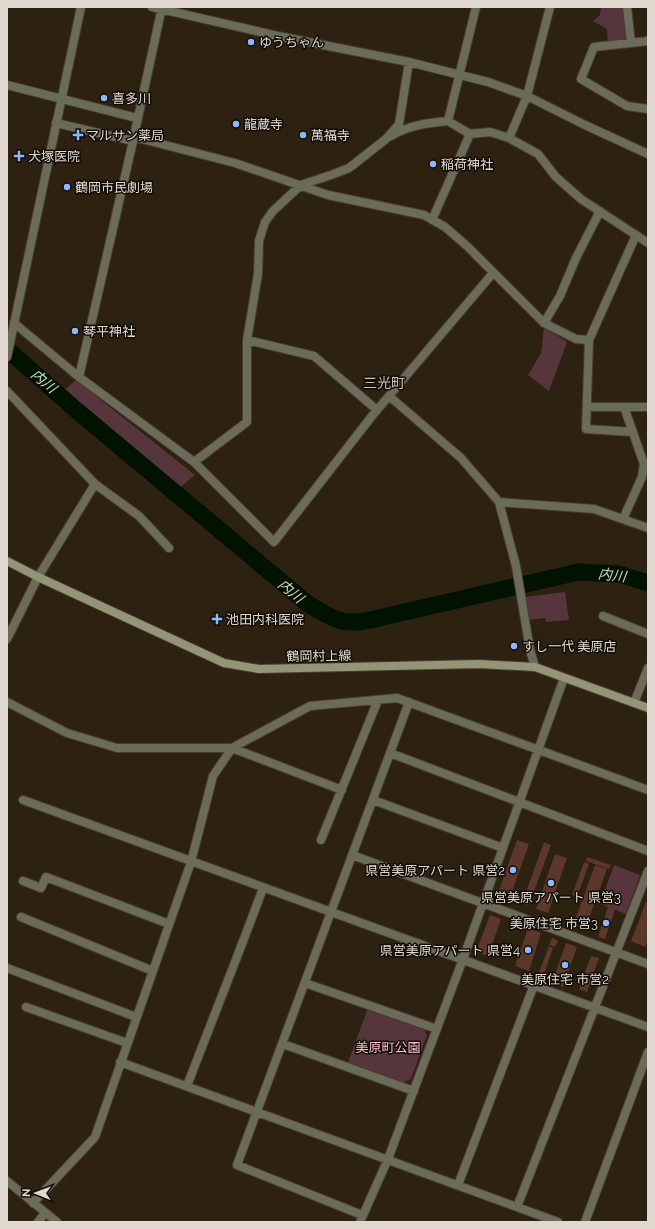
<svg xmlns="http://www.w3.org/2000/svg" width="655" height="1229" viewBox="0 0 655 1229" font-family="Raleway,'Noto Sans JP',sans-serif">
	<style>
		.green { fill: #56353d }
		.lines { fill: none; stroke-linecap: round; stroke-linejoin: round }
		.river { stroke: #001200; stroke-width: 17 }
		.building { fill: #5c372b }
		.minor-casing { stroke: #4a3e30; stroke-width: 10 }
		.tertiary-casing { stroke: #4a3e30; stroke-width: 10 }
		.secondary-casing { stroke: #4a3e30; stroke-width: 10 }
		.minor { stroke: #6b6b5a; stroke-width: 8 }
		.tertiary { stroke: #6b6b5a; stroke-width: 8 }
		.secondary { stroke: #949479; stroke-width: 8 }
		.poi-dot { fill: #8db9fc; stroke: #110c06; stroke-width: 1.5 }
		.labels { text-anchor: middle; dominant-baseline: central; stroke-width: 3; stroke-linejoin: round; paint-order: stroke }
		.poi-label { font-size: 13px; fill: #e1d9cf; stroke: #110c06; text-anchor: start }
		.street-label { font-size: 13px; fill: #e1d9cf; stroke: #110c06 }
		.park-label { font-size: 13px; fill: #fbc0cd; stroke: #110c06 }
		.water-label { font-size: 14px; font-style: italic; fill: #b2e3af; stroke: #110c06 }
		.neighbourhood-label { font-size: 14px; fill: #d2c3b1; stroke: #110c06 }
	</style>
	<rect width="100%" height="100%" fill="#2d2112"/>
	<path class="green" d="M601 7H625L629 42 608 43 607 29 593 21 600 15Z
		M544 327 567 342 549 391 528 375 541 353Z
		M76 380 195 475 179 488 61 393Z
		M565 592 569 620 546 622 545 618 528 620 526 597Z
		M614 865 640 875 626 914 600 904Z
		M368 1008 423 1027 427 1035 411 1079 400 1084 347 1065Z"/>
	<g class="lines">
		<path class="river" d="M7 349 75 409 308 604C318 610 330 618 342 621 355 624 370 620 383 617L578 572 619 574 648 583"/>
	</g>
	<path class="building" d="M517 840 529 844 509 900 497 896Z
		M544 842 551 845 533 894 526 892Z
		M555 854 567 858 548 913 536 909Z
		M587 857 611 865 609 869 586 861Z
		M584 862 589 864 577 897 572 895Z
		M595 865 607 869 587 924 575 920Z
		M523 894 531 897 528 906 520 903Z
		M646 902H648V940L645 947 631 941Z
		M608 907 615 910 605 939 598 937Z
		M490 915 501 919 488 956 476 952Z
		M528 928 541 933 529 971 515 966Z
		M552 938 558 941 555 947 549 945Z
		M566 943 577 947 563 987 552 983Z
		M549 946 553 948 542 980 537 978Z
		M591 956 599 958 587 992 579 989Z"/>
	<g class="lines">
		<g class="minor-casing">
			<path id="minor" d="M152 7 278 36 409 62 488 82 527 96 585 125 648 154
				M476 7 448 121 470 134 490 132 509 138 538 154 556 177 581 199 648 243
				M627 7 631 43
				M648 41 594 47 581 79 627 106 648 109
				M7 85 137 118
				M56 123 133 141
				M391 136C409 125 428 123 448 121
				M134 137 235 163 328 195 424 215 445 227 467 246 544 323 576 339 589 340
				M509 138 527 96 550 7
				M432 220 470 134
				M14 323 79 377 194 462 274 542 372 416 493 273
				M544 323 560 296 576 258 600 211
				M247 340 314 356 377 410
				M79 377 133 141 162 7
				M7 391 95 484 139 516 169 548
				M389 396 461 458 499 502 516 566 530 650 535 667
				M587 407H648
				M633 432 586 429 589 340 636 235
				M194 462 247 422V340L258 274 259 241 265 222 273 211 301 185 331 175 349 168 386 139 399 124 409 62
				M499 502 594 509 648 528
				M623 519 642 477 644 464 624 407
				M603 616 648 634
				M7 639 38 577 95 484
				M7 702 67 733 117 748H232L342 790
				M634 703 648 668
				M390 753 648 851
				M23 800 648 1027
				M373 800 503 848
				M321 840 378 700
				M352 855 648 964
				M23 881 41 888 46 877 169 924
				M21 917 153 971
				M7 968 136 1017
				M305 983 437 1029
				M26 1007 127 1043
				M283 1044 414 1091
				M120 1062 558 1222
				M187 1086C212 1020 239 954 263 888
				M458 1185 534 985
				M33 1203 95 1137 191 862 213 776 232 748 310 706 397 698 648 790
				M517 1207 648 871
				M362 1215 237 1165 409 702
				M38 1222 45 1213
				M360 1222 388 1159 463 959 564 678
				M585 1222 648 1052"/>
		</g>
		<g class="tertiary-casing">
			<path id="tertiary" d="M7 357 81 7
				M7 1181 57 1222"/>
		</g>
		<g class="secondary-casing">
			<path id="secondary" d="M7 561 38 577 224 663 259 669 479 664 535 667 648 708"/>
		</g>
		<use href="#minor" class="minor"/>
		<use href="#tertiary" class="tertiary"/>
		<use href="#secondary" class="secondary"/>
	</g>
	<g class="poi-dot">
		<circle cx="251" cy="42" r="4"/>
		<circle cx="104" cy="98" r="4"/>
		<circle cx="236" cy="124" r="4"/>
		<path d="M76 129h4v4h4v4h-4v4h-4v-4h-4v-4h4z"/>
		<circle cx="303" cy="135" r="4"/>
		<path d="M17 150h4v4h4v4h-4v4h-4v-4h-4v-4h4z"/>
		<circle cx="433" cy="164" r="4"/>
		<circle cx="67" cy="187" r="4"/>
		<circle cx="75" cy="331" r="4"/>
		<path d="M215 613h4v4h4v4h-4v4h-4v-4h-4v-4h4z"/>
		<circle cx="514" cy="646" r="4"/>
		<circle cx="513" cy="870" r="4"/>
		<circle cx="551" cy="883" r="4"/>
		<circle cx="606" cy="923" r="4"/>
		<circle cx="528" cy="950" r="4"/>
		<circle cx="565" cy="965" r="4"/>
	</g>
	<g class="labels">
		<g class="poi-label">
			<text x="259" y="42">ゆうちゃん</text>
			<text x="112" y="98">喜多川</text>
			<text x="244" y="124">龍蔵寺</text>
			<text x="86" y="135">マルサン薬局</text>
			<text x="311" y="135">萬福寺</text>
			<text x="28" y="156">犬塚医院</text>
			<text x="441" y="164">稲荷神社</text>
			<text x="75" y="187">鶴岡市民劇場</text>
			<text x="83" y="331">琴平神社</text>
			<text x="226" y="619">池田内科医院</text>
			<text x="522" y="646">すし一代 美原店</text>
			<text x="505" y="870" text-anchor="end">県営美原アパート 県営2</text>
			<text x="551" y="897" text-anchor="middle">県営美原アパート 県営3</text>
			<text x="598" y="923" text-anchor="end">美原住宅 市営3</text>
			<text x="520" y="950" text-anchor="end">県営美原アパート 県営4</text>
			<text x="565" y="979" text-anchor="middle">美原住宅 市営2</text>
		</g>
		<g class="street-label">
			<text transform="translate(319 656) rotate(-1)">鶴岡村上線</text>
		</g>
		<g class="park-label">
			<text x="388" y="1047">美原町公園</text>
		</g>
		<g class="water-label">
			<text transform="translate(44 381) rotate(40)">内川</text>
			<text transform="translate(612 575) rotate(7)">内川</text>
			<text transform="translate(291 591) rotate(40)">内川</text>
		</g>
		<g class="neighbourhood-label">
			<text x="384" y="383">三光町</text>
		</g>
	</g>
	<rect width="655" height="1229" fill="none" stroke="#e1d9cf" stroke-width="16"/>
	<g transform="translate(36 1193) rotate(271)" stroke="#110c06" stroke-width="3" paint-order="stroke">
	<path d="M0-3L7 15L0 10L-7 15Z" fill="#e1d9cf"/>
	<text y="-6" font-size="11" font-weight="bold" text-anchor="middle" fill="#e1d9cf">N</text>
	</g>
</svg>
